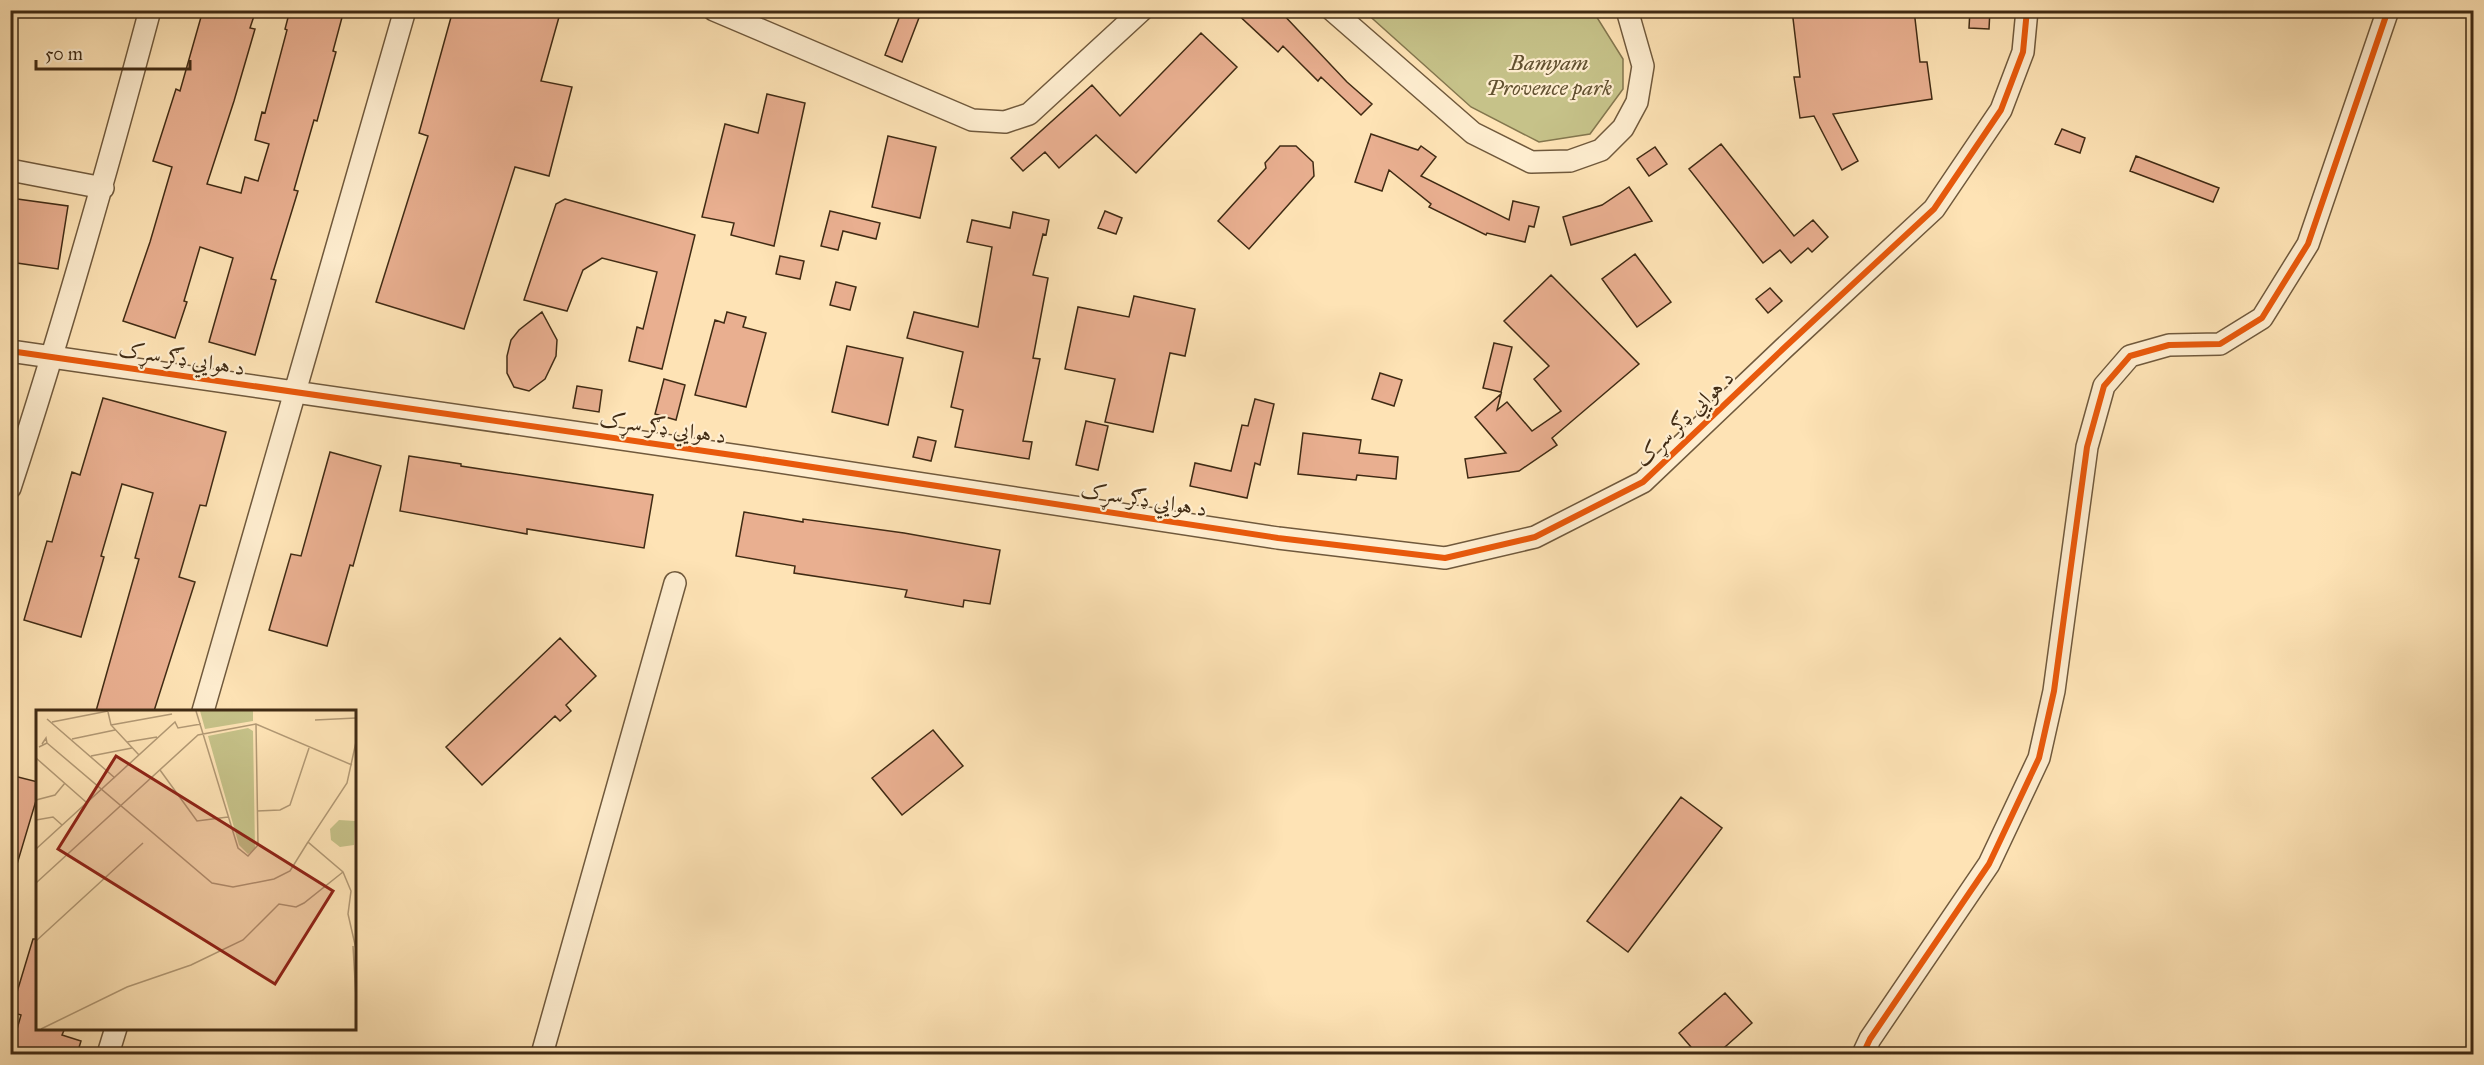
<svg xmlns="http://www.w3.org/2000/svg" width="2484" height="1065" viewBox="0 0 2484 1065" font-family="'IM FELL Great Primer',Amiri,serif">
	<style>
		.green { fill: #c6c289; stroke: #83764e; stroke-width: 1.5 }
		.building { fill: #e9af90; stroke: #402b14; stroke-width: 1.5 }
		.lines { fill: none; stroke-linecap: round; stroke-linejoin: round }
		.minor-casing { stroke: #70593c; stroke-width: 24 }
		.minor { stroke: #feedcf; stroke-width: 21 }
		.cycleway-casing { stroke: #feedcf; stroke-width: 10 }
		.cycleway { stroke: #e8590c; stroke-width: 6 }
		.labels { text-anchor: middle; dominant-baseline: central; stroke-width: 4.5; stroke-linejoin: round; paint-order: stroke }
		.park-label { font-size: 22px; font-style: italic; fill: #625131; stroke: #feedcf }
		.street-label { font-size: 22px; fill: #402b14; stroke: #feedcf }
		.inset-road { fill: none; stroke: #b29975; stroke-width: 1.5 }
		.view { fill: #8f2418; fill-opacity: 0.15; stroke: #8f2418; stroke-width: 3 }
		.inset-edge { fill: none; stroke: #402b14; stroke-width: 3 }
	</style>
	<rect width="100%" height="100%" fill="#fee3b5"/>
	<filter id="stains"><feTurbulence type="fractalNoise" baseFrequency=".00333" numOctaves="4"/><feColorMatrix values="0 0 0 0 .2 0 0 0 0 .09 0 0 0 0 .02 0 0 0 .5 -.17"/></filter>
	<radialGradient id="worn" r=".72"><stop offset=".6" stop-color="#630" stop-opacity="0"/><stop offset="1" stop-color="#630" stop-opacity=".3"/></radialGradient>
	<path class="green" d="M1364 11H1593L1623 59V89L1590 134 1539 142 1471 107Z"/>
	<path class="building" d="M203 10H256L250 28 255 29 234 101 207 184 241 193 245 177 258 181 269 144 255 140 262 112 265 113 287 30 285 29 290 10H344L333 51 336 52 317 121 314 120 294 190 298 191 271 279 276 280 255 355 209 342 233 258 200 247 184 301 187 302 175 338 123 321 150 242 172 167 153 161 176 89 180 91Z
		M453 10H561L541 81 572 87 549 176 515 167 464 329 376 302 428 136 419 133Z
		M902 10H922L902 62 885 55Z
		M1233 10H1279L1347 82 1372 104 1361 115 1321 77 1318 81 1283 46 1278 52Z
		M1792 10H1914L1920 62H1927L1932 99 1833 114 1858 161 1842 170 1814 116 1800 118 1794 77H1800Z
		M1970 10H1990L1989 29 1969 28Z
		M1201 33 1237 67 1136 173 1096 135 1059 168 1045 152 1023 171 1011 158 1092 85 1120 116Z
		M767 94 805 103 774 246 731 235 734 223 702 217 725 124 758 133Z
		M2062 129 2085 138 2080 153 2055 144Z
		M1371 134 1418 150 1421 146 1436 157 1421 176 1509 220 1513 201 1539 207 1534 227 1529 226 1525 242 1487 233 1486 235 1429 207 1431 204 1389 170 1382 191 1355 182Z
		M888 136 936 147 920 218 872 207Z
		M1721 144 1794 236 1813 220 1828 237 1812 252 1808 248 1791 263 1780 250 1763 263 1689 169Z
		M1280 146H1296L1313 162 1314 176 1249 249 1218 221 1266 168 1265 163Z
		M1655 147 1667 164 1649 176 1637 159Z
		M2136 156 2219 188 2213 202 2130 171Z
		M1629 187 1652 221 1571 245 1563 217 1602 205Z
		M10 198 68 206 58 269 10 262Z
		M565 199 695 235 662 369 629 361 637 327 643 329 657 272 602 258 583 270 567 311 524 300 556 204Z
		M830 211 880 223 876 239 843 231 838 250 821 246Z
		M1105 211 1122 218 1116 234 1098 228Z
		M1013 212 1049 220 1046 235 1043 234 1033 275 1048 278 1033 358 1040 359 1023 441 1032 442 1029 459 955 447 963 410 951 407 963 352 907 338 914 312 978 327 992 247 967 242 972 220 1010 228Z
		M1635 254 1671 302 1637 327 1602 279Z
		M780 256 804 261 800 279 776 274Z
		M1551 275 1639 364 1552 438 1557 445 1519 471 1468 478 1465 459 1506 453 1475 417 1501 394 1497 410 1507 402 1532 431 1561 411 1534 379 1549 366 1504 321Z
		M836 282 856 287 850 310 830 305Z
		M1770 288 1782 301 1768 313 1756 299Z
		M1134 296 1195 309 1185 356 1170 353 1153 432 1105 422 1115 379 1065 369 1078 307 1129 317Z
		M542 312 557 340 556 356 545 379 529 391 514 387 507 373V356L511 340 519 330Z
		M727 312 746 317 743 327 766 333 746 407 695 395 715 320 724 323Z
		M1494 343 1512 347 1501 392 1483 388Z
		M847 346 903 358 888 425 832 412Z
		M1380 373 1402 380 1394 406 1372 399Z
		M664 379 685 385 676 420 655 414Z
		M577 386 602 390 599 412 573 408Z
		M103 398 226 432 206 506 200 505 179 577 195 582 154 711H96L139 559 135 558 153 493 122 484 101 556 104 557 81 637 24 620 47 541 52 542 72 472 80 475Z
		M1255 399 1274 404 1260 465 1255 463 1247 498 1190 486 1195 463 1231 471 1242 425 1248 426Z
		M1086 421 1108 426 1098 470 1076 465Z
		M1303 433 1361 440 1359 453 1398 457 1396 479 1357 475 1356 480 1298 474Z
		M918 437 936 441 931 461 913 457Z
		M330 452 381 466 353 566 350 565 327 646 269 630 291 554 301 556Z
		M409 456 461 464V466L653 495 644 548 527 529V534L400 511Z
		M744 512 803 522V519L904 533 1000 550 990 604 964 600 963 607 905 597 907 590 794 573 795 566 736 556Z
		M560 638 596 676 566 705 571 711 560 721 555 716 482 785 446 747Z
		M933 730 963 766 902 815 872 778Z
		M10 775 38 782V794L15 871 10 870Z
		M1681 797 1722 828 1628 952 1587 921Z
		M33 939H38V1028H65L62 1035 81 1041 77 1054H10L21 1015 11 1012Z
		M1725 993 1752 1023 1717 1054H1697L1679 1033Z"/>
	<g class="lines">
		<g class="minor-casing">
			<path id="minor" d="M714 10 972 120 1005 122 1029 114 1142 10
				M1332 10 1473 133 1531 162 1570 161 1601 150 1623 128 1637 102 1643 66 1627 10
				M10 170 103 188
				M10 351 753 458 1278 538 1445 558 1535 537 1643 482 1784 348 1934 209 2001 110 2023 52 2027 10
				M10 488C62 330 107 171 150 10
				M203 711 405 10
				M108 1054 116 1028
				M542 1054 675 583
				M1863 1054 1870 1039 1989 864 2039 758 2054 691 2087 447 2104 386 2130 356 2169 345 2220 344 2262 318 2308 244 2388 10"/>
		</g>
		<use href="#minor" class="minor"/>
		<g class="cycleway-casing">
			<path id="cycleway" d="M10 351 753 458 1278 538 1445 558 1535 537 1643 482 1784 348 1934 209 2001 110 2023 52 2027 10
				M1863 1054 1870 1039 1989 864 2039 758 2054 691 2087 447 2104 386 2130 356 2169 345 2220 344 2262 318 2308 244 2388 10"/>
		</g>
		<use href="#cycleway" class="cycleway"/>
	</g>
	<g class="labels">
		<g class="park-label">
			<text x="1549" y="62">Bamyam<tspan x="1549" dy="25">Provence park</tspan></text>
		</g>
		<g class="street-label">
			<text transform="translate(182 358) rotate(9)">د هوايي ډګر سړک</text>
			<text transform="translate(1684 418) rotate(-44)">د هوايي ډګر سړک</text>
			<text transform="translate(663 427) rotate(8)">د هوايي ډګر سړک</text>
			<text transform="translate(1144 499) rotate(9)">د هوايي ډګر سړک</text>
		</g>
	</g>
	<g transform="translate(36 710)">
		<rect width="320" height="320" fill="#fee3b5"/>
		<path d="M164 1H217V11L169 19ZM212 18 217 21 219 139 212 144 203 135 172 26ZM303 110 319 111 318 135 304 137 295 130 294 119Z" fill="#c6c289"/>
		<path class="inset-road" d="M160 1 202 138 212 146 222 135 220 14M72 2 75 15 103 45M11 9 79 68M279 10 320 8M16 12 72 1M75 15 136 4M36 29 79 20M91 32 121 27M320 32 311 73 272 132 307 162 315 181 312 204 320 239M11 33 176 173 197 177 238 169 254 161 272 132M3 37 11 33 10 28 6 34M55 46 96 38M0 48 50 92M124 60 161 111 192 107M0 90 19 85 29 73M221 101 244 100 254 95 273 38M0 110 17 107 26 115M0 139 139 12 142 18 165 14M0 173 162 25 220 14 316 55M0 231 107 133M317 236 320 288M5 319 91 277 155 255 207 230 243 194 260 197 268 193 307 162"/>
		<path class="view" d="M80 46 297 181 239 274 22 139Z"/>
		<rect width="320" height="320" class="inset-edge"/>
	</g>
	<rect width="2484" height="1065" fill="none" stroke="#fee3b5" stroke-width="36"/>
	<rect x="12" y="12" width="2460" height="1041" fill="none" stroke="#402b14" stroke-width="3"/>
	<rect x="18" y="18" width="2448" height="1029" fill="none" stroke="#402b14" stroke-width="1.5"/>
	<path d="M36 60v9h154v-9" fill="none" stroke="#402b14" stroke-width="3"/>
	<text x="45" y="60" font-size="18" fill="#402b14" stroke="#feedcf" stroke-width="4.5" paint-order="stroke">50 m</text>
	<rect width="100%" height="100%" filter="url(#stains)"/>
	<rect width="100%" height="100%" fill="url(#worn)"/>
</svg>
